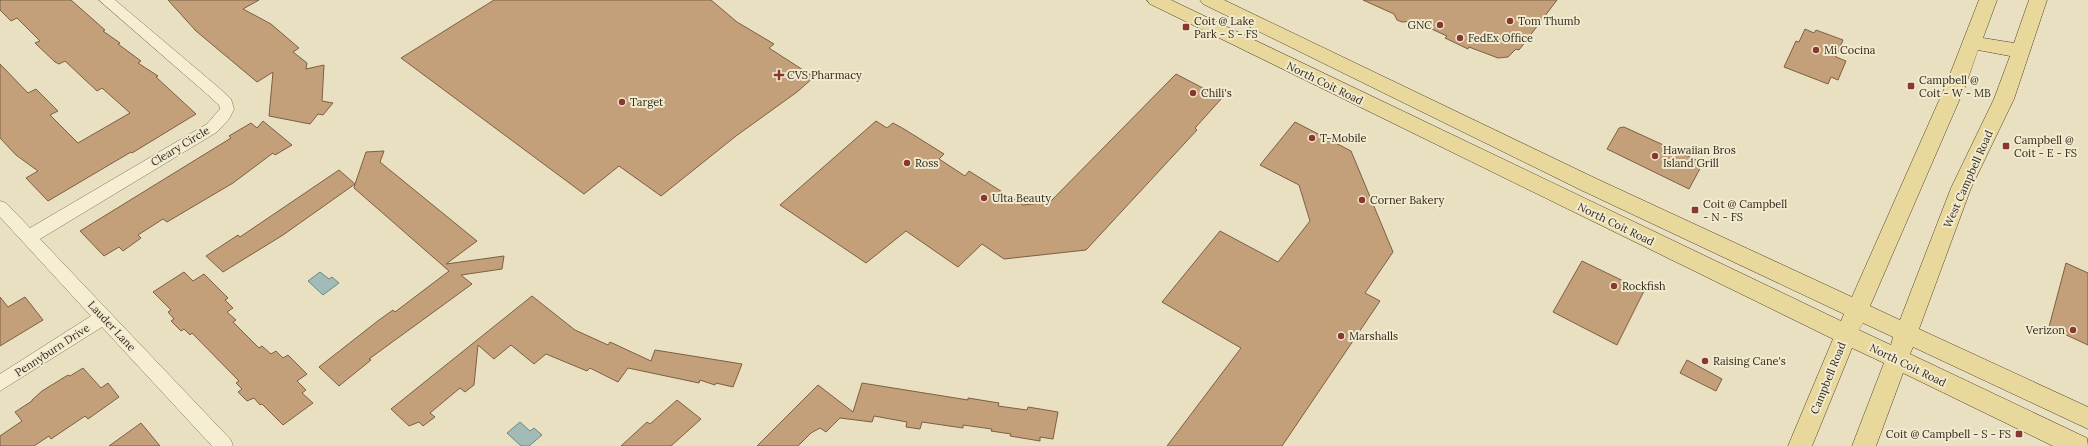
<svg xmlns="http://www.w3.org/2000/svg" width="2088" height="446" viewBox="0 0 2088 446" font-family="Lora,serif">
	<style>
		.water { fill: #a3bbb7; stroke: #6b8884 }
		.building { fill: #c3a07a; stroke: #7d5f43 }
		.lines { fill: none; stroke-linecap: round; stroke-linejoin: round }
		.minor-casing { stroke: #80725a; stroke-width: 1 }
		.major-casing { stroke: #4e402e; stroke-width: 1 }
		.minor { fill: #f5eed3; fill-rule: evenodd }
		.major { fill: #e9d89b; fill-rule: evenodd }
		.poi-dot { fill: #893830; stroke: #f1eacf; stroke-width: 1.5 }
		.labels { text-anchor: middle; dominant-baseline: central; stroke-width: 4; stroke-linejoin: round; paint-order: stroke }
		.poi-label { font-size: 11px; fill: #31291d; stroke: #f1eacf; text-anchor: start }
		.street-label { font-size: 11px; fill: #31291d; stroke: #f1eacf }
	</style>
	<rect width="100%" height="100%" fill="#e9e0c1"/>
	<path class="water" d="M320 272 329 279 332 277 339 283 323 295 308 281Z
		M520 422 530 431 534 428 542 435 529 446H521L507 433Z"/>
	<path class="building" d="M0 0H71L105 30 103 31 120 43 118 44 141 61 138 63 158 76 156 77 196 114 132 153 131 152 48 201 26 178 38 171 16 155 0 138V64L28 93 36 89 58 111 50 115 78 143 130 113 102 88 97 91 65 61 59 64 55 62 35 43 40 41 17 18 11 21 0 10Z
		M168 0H259L243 9 271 24 299 48 293 52 307 63 306 69 324 65 322 101 333 103 323 115 318 114 310 124 269 116 273 72 257 82 196 31Z
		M494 0H711L737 22 774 44 769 48 814 77 797 92 736 136 661 196 619 166 584 194 401 58Z
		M1363 0H1557L1519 50 1516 49 1508 57 1498 58 1469 47 1468 49 1445 38 1447 36 1414 21 1402 22 1397 20 1394 14Z
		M1805 29 1814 33 1816 30 1843 40 1836 57 1846 61 1838 80 1831 77 1828 84 1784 67 1796 41 1799 42Z
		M1176 74 1222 98 1195 128 1197 130 1086 250 1004 259 982 244 958 267 906 231 866 263 780 205 876 121 887 128 893 123 904 129 944 154 939 159 965 176 969 171 1023 205 1050 202Z
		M263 121 292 145 275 155 273 153 233 183 167 222 163 219 138 235 141 238 123 251 119 247 104 256 80 231 231 138 229 136 251 123 257 128Z
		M1295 122 1351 151 1393 252 1365 293 1380 301 1282 446H1167L1241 348 1162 302 1220 231 1278 262 1310 221 1299 185 1260 165Z
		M1624 127 1703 163 1689 189 1607 149 1619 128Z
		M384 151 380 162 477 241 446 264 504 256 502 269 461 275 472 284 369 359 371 360 339 386 319 367 379 320 393 310 395 312 449 271 354 188 355 184 283 235 223 272 206 256 238 235 240 237 339 170 355 184 366 152Z
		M1582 261 1644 291 1617 345 1553 312Z
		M2066 263 2088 273V345L2049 327Z
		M184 272 193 281 204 274 228 298 225 300 233 308 227 312 236 320 233 322 259 348 262 346 271 354 276 351 283 358 288 355 307 374 297 381 306 390 302 393 313 403 283 425 262 404 260 405 254 398 247 401 238 392 242 389 236 383 239 381 192 333 190 335 184 329 181 331 171 321 174 319 168 312 171 310 153 292Z
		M532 296 575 330 608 345 610 342 651 361 655 350 742 364 733 387 716 383 715 385 700 380 699 383 628 368 618 382 590 368 587 371 546 354 534 364 511 345 494 359 478 345 474 385 465 392 460 388 430 413 435 417 423 426 419 422 409 426 391 409Z
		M0 297 8 307 25 297 43 320 0 346Z
		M1687 360 1722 379 1716 391 1680 373Z
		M83 368 101 388 108 383 119 397 88 419 85 416 51 439 49 436 34 446H0V436L22 421 15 412 32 401V400L42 391 68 375 70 376Z
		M862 383 968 400V398L999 403 998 406 1027 410 1028 407 1058 412 1053 439 1040 437V441L1010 436 1011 434 991 431 992 429 963 425V428L922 422 920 429 906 427 907 422 874 416 872 422 840 418 826 432 820 428 811 433 798 446H757L818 385 853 412Z
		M677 400 701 419 671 446H621L647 422 650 424Z
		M141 423 160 446H109Z"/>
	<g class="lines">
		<g class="minor-casing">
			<path id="minor" d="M99 0H115L218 87 231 99 234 109 229 119 217 132 40 239 231 440 233 446H212L102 327 0 391V374L91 316 0 217V201L6 203 30 228 207 124 220 109 219 105 208 95Z"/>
		</g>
		<g class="major-casing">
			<path id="major" d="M1147 0H1171L1841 321 1844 314 1583 191 1203 4 1200 0H1224L1597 179 1852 297 1945 87 1979 0H1997L1983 38 2014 43 2029 0H2047L2014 99 1971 188 1919 329 2088 407V429L1913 347 1910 354 2087 438 2088 446H2053L1903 373 1876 446H1852L1884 363 1852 348 1812 446H1788L1833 339 1150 4ZM1978 50 2010 56 1994 99 1951 188 1900 320 1870 306 1965 87ZM1863 323 1893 337 1891 345 1859 330Z"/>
		</g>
		<use href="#minor" class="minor"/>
		<use href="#major" class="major"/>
	</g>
	<g class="poi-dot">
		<circle cx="1510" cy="21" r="4"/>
		<circle cx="1440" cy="25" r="4"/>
		<rect x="1182" y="23" width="8" height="8" rx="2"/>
		<circle cx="1460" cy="38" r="4"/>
		<circle cx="1816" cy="50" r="4"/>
		<path d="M777 69h4v4h4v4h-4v4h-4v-4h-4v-4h4z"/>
		<rect x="1907" y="82" width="8" height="8" rx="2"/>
		<circle cx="1193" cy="93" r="4"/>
		<circle cx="622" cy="102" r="4"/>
		<circle cx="1312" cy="138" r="4"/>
		<rect x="2002" y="142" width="8" height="8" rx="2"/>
		<circle cx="1655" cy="156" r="4"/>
		<circle cx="907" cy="163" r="4"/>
		<circle cx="984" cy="198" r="4"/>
		<circle cx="1362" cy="200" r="4"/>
		<rect x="1691" y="206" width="8" height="8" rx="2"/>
		<circle cx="1614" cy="286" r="4"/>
		<circle cx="2073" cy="330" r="4"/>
		<circle cx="1341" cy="336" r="4"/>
		<circle cx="1705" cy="361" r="4"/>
		<rect x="2015" y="430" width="8" height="8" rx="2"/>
	</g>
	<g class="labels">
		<g class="poi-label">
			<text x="1194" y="21">Coit @ Lake<tspan x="1194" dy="13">Park - S - FS</tspan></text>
			<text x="1518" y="21">Tom Thumb</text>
			<text x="1432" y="25" text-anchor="end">GNC</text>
			<text x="1468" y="38">FedEx Office</text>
			<text x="1824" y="50">Mi Cocina</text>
			<text x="787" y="75">CVS Pharmacy</text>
			<text x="1919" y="80">Campbell @<tspan x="1919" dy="13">Coit - W - MB</tspan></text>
			<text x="1201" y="93">Chili's</text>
			<text x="630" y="102">Target</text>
			<text x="1320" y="138">T-Mobile</text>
			<text x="2014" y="140">Campbell @<tspan x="2014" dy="13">Coit - E - FS</tspan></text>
			<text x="1663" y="150">Hawaiian Bros<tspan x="1663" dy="13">Island Grill</tspan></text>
			<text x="915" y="163">Ross</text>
			<text x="992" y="198">Ulta Beauty</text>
			<text x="1370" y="200">Corner Bakery</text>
			<text x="1703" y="204">Coit @ Campbell<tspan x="1703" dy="13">- N - FS</tspan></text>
			<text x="1622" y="286">Rockfish</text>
			<text x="2065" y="330" text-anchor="end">Verizon</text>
			<text x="1349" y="336">Marshalls</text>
			<text x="1713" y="361">Raising Cane's</text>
			<text x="2011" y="434" text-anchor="end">Coit @ Campbell - S - FS</text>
		</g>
		<g class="street-label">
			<text transform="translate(1325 83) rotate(26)">North Coit Road</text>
			<text transform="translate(180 146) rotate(-31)">Cleary Circle</text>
			<text transform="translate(1968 179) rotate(-66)">West Campbell Road</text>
			<text transform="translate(1616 224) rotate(26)">North Coit Road</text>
			<text transform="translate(112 326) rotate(47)">Lauder Lane</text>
			<text transform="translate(52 350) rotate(-33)">Pennyburn Drive</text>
			<text transform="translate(1908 365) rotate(26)">North Coit Road</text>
			<text transform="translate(1828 378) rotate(-68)">Campbell Road</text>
		</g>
	</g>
</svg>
